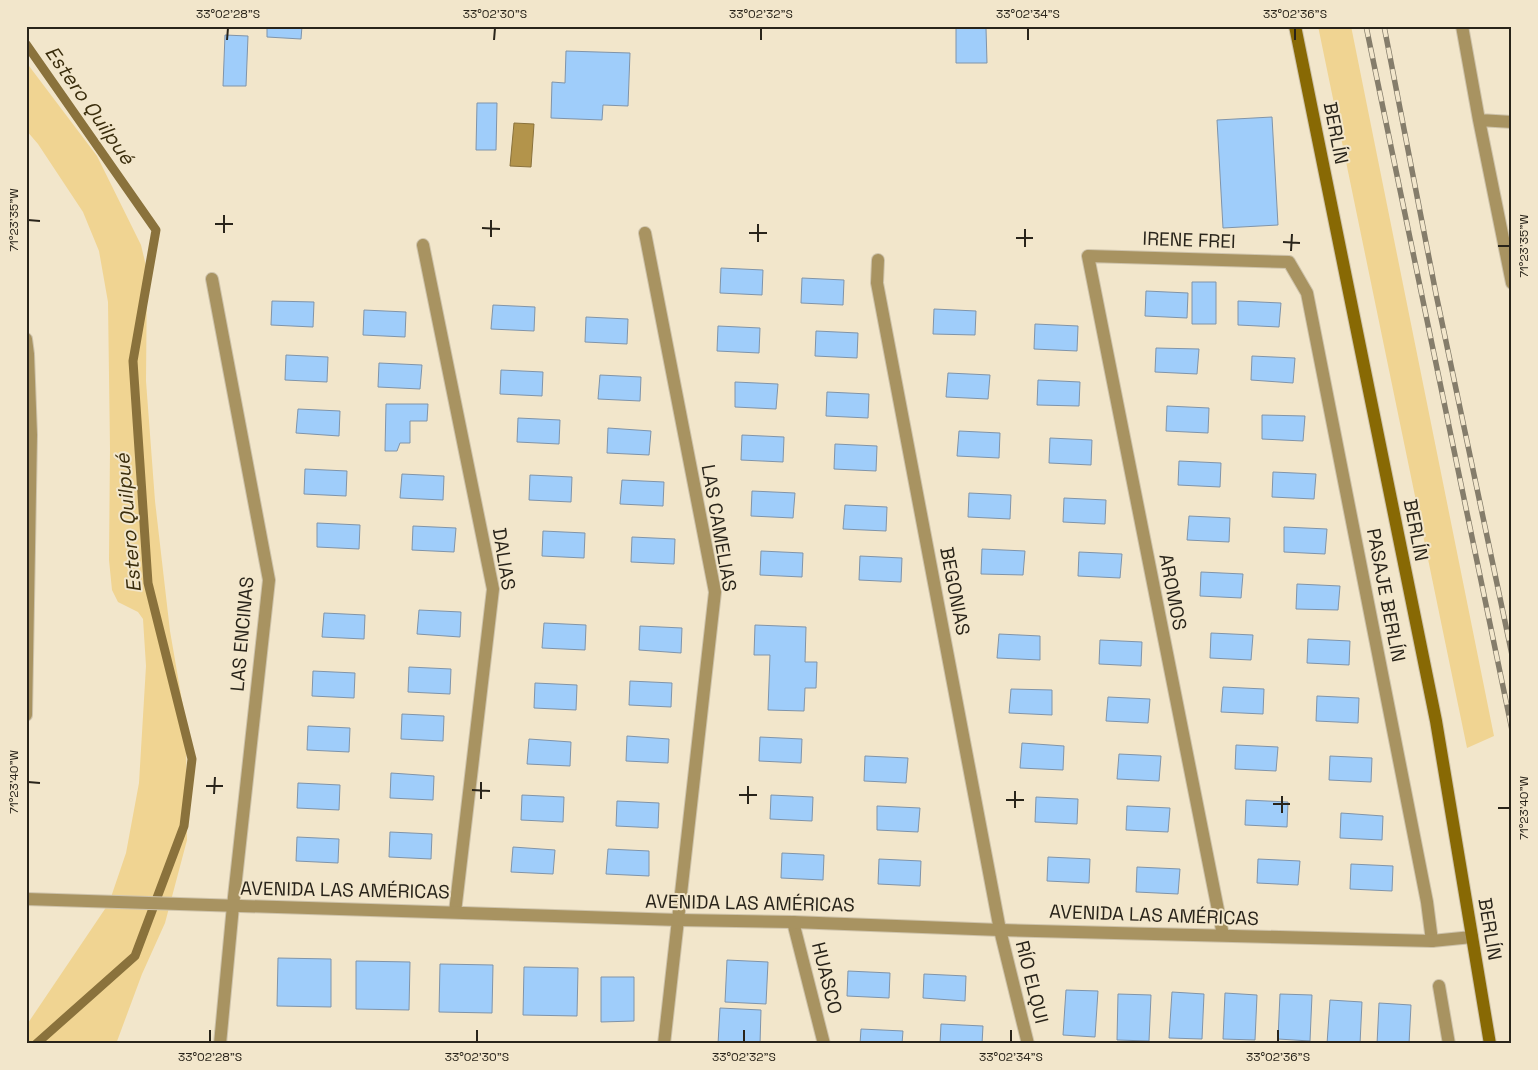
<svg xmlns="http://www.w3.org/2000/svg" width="1538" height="1070" viewBox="0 0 1538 1070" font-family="'Space Grotesk',sans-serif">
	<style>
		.green { fill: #f0d492 }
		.water { fill: #b3944b; stroke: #8a723c }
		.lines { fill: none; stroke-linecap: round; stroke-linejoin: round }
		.stream { stroke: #8a723c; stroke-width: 9 }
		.building { fill: #9fcdfa; stroke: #8094a9 }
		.minor-casing { stroke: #cec3ab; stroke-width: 14 }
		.tertiary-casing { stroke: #cec3ab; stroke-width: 14 }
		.secondary-casing { stroke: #cec3ab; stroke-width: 14 }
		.minor { stroke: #a89361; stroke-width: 12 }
		.tertiary { stroke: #a89361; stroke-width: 12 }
		.secondary { stroke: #886904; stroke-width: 12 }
		.rail-casing { stroke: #857d6b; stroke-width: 5.5 }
		.rail { stroke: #f2e6cb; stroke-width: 4; stroke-dasharray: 11; stroke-linecap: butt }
		.ticks { fill: none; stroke: #29241a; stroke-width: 2 }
		.labels { text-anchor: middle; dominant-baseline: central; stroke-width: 4; stroke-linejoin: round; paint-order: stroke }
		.street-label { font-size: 19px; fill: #29241a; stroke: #f2e6cb }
		.water-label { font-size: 20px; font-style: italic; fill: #3a2d0c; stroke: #f2e6cb }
		.neatline { fill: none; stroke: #29241a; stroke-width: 2 }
		.ticks-label { font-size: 12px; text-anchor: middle; fill: #29241a }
	</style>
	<rect width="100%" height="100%" fill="#f2e6cb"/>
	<path class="green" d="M1318 26H1351L1494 736 1467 748Z
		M26 62 97 156 141 245 147 270 146 381 155 501 170 631 186 724 187 840 165 923 142 974 116 1044H26V1026L109 903 126 853 139 783 146 666 143 619 138 612 118 602 112 590 109 560 110 449 108 302 99 251 83 212 38 144 26 130Z"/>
	<path class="water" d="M514 123 534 124 531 167 510 166Z"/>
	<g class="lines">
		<path class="stream" d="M26 44 156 230 133 361 148 583 192 759 184 826 135 956 36 1044"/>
	</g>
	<path class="building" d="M267 26H302L301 39 267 37Z
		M956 26H1036V28H986L987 63H956Z
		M225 35 248 36 246 86H223Z
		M566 51 630 53 628 106 603 105 602 120 551 118 552 82 565 83Z
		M477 103H497L496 150H476Z
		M1272 117 1278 225 1223 228 1217 120Z
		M721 268 763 270 762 295 720 293Z
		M802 278 844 280 843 305 801 303Z
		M1192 282H1216V324H1192Z
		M1146 291 1188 293 1187 318 1145 316Z
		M272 301 314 302 313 327 271 325Z
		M1238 301 1281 303 1279 327 1238 325Z
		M493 305 535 307 534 331 491 329Z
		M934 309 976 311 975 335 933 334Z
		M364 310 406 312 405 337 363 335Z
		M586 317 628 319 627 344 585 342Z
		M1035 324 1078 326 1077 351 1034 349Z
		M718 326 760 328 759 353 717 351Z
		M816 331 858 333 857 358 815 356Z
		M1156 348 1199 349 1197 374 1155 372Z
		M286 355 328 357 327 382 285 380Z
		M1252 356 1295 358 1293 383 1251 380Z
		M379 363 422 365 420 389 378 387Z
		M501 370 543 372 542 396 500 394Z
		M948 373 990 375 988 399 946 397Z
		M600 375 641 377 640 401 598 399Z
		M1038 380 1080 382 1079 406 1037 405Z
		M735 382 778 384 776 409 735 407Z
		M827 392 869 394 868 418 826 416Z
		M386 404H428L427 421H410V443H400L397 451H385Z
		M1167 406 1209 408 1208 433 1166 431Z
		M298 409 340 411 339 436 296 433Z
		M1262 415 1305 416 1303 441 1262 439Z
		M518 418 560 420 559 444 517 442Z
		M608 428 651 431 649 455 607 453Z
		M959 431 1000 433 999 458 957 456Z
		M742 435 784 437 783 462 741 460Z
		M1050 438 1092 440 1091 465 1049 463Z
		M835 444 877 446 876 471 834 469Z
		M1179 461 1221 463 1220 487 1178 485Z
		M305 469 347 471 346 496 304 494Z
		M1273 472 1316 474 1314 499 1272 497Z
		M402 474 444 476 443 500 400 498Z
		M530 475 572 477 571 502 529 500Z
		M622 480 664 482 663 506 620 504Z
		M752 491 795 493 793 518 751 516Z
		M969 493 1011 495 1010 519 968 517Z
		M1064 498 1106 500 1105 524 1063 522Z
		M845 505 887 507 886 531 843 529Z
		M1189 516 1230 518 1229 542 1187 540Z
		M317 523 360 525 359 549 317 547Z
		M413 526 456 528 454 552 412 550Z
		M1284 527 1327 529 1325 554 1284 552Z
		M543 531 585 533 584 558 542 556Z
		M632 537 675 539 674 564 631 562Z
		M982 549 1025 551 1023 575 981 574Z
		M761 551 803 553 802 577 760 575Z
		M1079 552 1122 554 1120 578 1078 576Z
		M860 556 902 558 901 582 859 580Z
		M1201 572 1243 574 1241 598 1200 596Z
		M1297 584 1340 586 1338 610 1296 609Z
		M419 610 461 612 460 637 417 634Z
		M324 613 365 615 364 639 322 637Z
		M544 623 586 625 585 650 542 648Z
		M755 625 806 627 805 662H817L816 688H805L804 711 768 710 770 655H754Z
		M640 626 682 628 681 653 639 650Z
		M1211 633 1253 635 1251 660 1210 658Z
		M999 634 1040 636V660L997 658Z
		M1308 639 1350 641 1349 665 1307 663Z
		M1100 640 1142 642 1141 666 1099 664Z
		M409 667 451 669 450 694 408 692Z
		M313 671 355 673 354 698 312 696Z
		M630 681 672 683 671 707 629 705Z
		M535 683 577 685 576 710 534 708Z
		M1223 687 1264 689 1263 714 1221 712Z
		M1011 689 1052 690V715L1009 713Z
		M1317 696 1359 698 1358 723 1316 721Z
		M1108 697 1150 699 1148 723 1106 721Z
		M402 714 444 716 443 741 401 739Z
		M308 726 350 728 349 752 307 750Z
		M627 736 669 739 668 763 626 761Z
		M760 737 802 739 801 763 759 761Z
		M529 739 571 742 570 766 527 764Z
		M1022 743 1064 746 1063 770 1020 768Z
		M1236 745 1278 747 1276 771 1235 769Z
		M1119 754 1161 756 1159 781 1117 779Z
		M865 756 908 758 906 783 864 781Z
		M1330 756 1372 758 1371 782 1329 780Z
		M391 773 434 776 433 800 390 798Z
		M298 783 340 785 339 810 297 808Z
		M522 795 564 797 563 822 521 820Z
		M771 795 813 797 812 821 770 819Z
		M1036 797 1078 799 1077 824 1035 822Z
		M1246 800 1288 802 1287 827 1245 825Z
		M617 801 659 803 658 828 616 826Z
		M877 806 920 808 918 832 877 830Z
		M1127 806 1170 808 1168 832 1126 830Z
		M1341 813 1383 816 1382 840 1340 838Z
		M390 832 432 834 431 859 389 857Z
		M297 837 339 839 338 863 296 861Z
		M513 847 555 850 553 874 511 872Z
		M608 849 649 851V876L606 874Z
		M782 853 824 855 823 880 781 878Z
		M1048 857 1090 859 1089 883 1047 881Z
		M879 859 921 861 920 886 878 884Z
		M1258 859 1300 861 1298 885 1257 883Z
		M1351 864 1393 866 1392 891 1350 889Z
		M1137 867 1180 869 1178 894 1136 892Z
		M278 958 331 959V1007L277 1006Z
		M727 960 768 962 766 1004 725 1002Z
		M356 961 410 962 409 1010 356 1009Z
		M440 964 493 965 492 1013 439 1012Z
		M524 967 578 968 577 1016 523 1015Z
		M848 971 890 973 889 998 847 996Z
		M924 974 966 976 965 1001 923 998Z
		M601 977H634V1021L601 1022Z
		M1066 990 1098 991 1095 1037 1063 1035Z
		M1172 992 1204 994 1202 1039 1169 1038Z
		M1225 993 1257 995 1255 1040 1223 1039Z
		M1118 994 1151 995 1149 1041 1117 1040Z
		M1280 994 1312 995 1310 1041 1278 1039Z
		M1330 1000 1362 1002 1360 1044H1327Z
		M1379 1003 1411 1005 1409 1044H1377Z
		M720 1008 761 1010 760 1044H718Z
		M941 1024 983 1026 982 1044H940Z
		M861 1029 903 1031 902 1044H860Z"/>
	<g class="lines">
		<g class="minor-casing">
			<path id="minor" d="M1462 26 1479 120 1512 283
				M1479 120 1512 122
				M645 233 715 592 664 1044
				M423 245 493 589 455 912
				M878 260 877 283 1000 930 1028 1044
				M212 279 269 580 233 906 220 1044
				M26 339 28 354 31 435 26 715
				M793 922 824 1044
				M1223 935 1088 256 1289 262 1307 293 1427 902 1432 941
				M1439 986 1449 1044"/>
		</g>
		<g class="tertiary-casing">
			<path id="tertiary" d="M26 899 679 920 793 922 1000 930 1432 941 1472 937"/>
		</g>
		<g class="secondary-casing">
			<path id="secondary" d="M1295 26 1436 721 1490 1044"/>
		</g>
		<use href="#minor" class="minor"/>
		<use href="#tertiary" class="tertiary"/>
		<use href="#secondary" class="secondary"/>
		<g class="rail-casing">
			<path id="rail" d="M1366 26 1512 730
				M1384 26 1436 294 1512 655"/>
		</g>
		<use href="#rail" class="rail"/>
	</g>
	<path class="ticks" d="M227 40 228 28M494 40 495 28M761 40V28M1028 40V28M1295 40V28M28 220 40 221M215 224H233M482 228 500 229M224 233V215M749 233H767M491 237V220M1016 238H1033M758 242V224M1283 242 1300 243M1498 246H1510M1025 247V229M1291 251 1292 234M28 782 40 783M206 786H223M472 790 490 791M214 794 215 777M739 795H757M481 799V782M1006 800H1024M748 804V786M1273 804H1290M1015 808V791M1498 808H1510M1282 813V796M210 1042V1030M477 1042V1030M744 1042V1030M1011 1042V1030M1278 1042V1030"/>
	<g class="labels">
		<g class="street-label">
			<text transform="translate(1336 133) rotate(79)">BERLÍN</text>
			<text transform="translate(1189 240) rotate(2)">IRENE FREI</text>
			<text transform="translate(719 528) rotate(80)">LAS CAMELIAS</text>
			<text transform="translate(1416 530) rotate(79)">BERLÍN</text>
			<text transform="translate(504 559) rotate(81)">DALIAS</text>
			<text transform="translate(955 591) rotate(79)">BEGONIAS</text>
			<text transform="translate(1173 592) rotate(79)">AROMOS</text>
			<text transform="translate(1386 595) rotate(79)">PASAJE BERLÍN</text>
			<text transform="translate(242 634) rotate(-85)">LAS ENCINAS</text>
			<text transform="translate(345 890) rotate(1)">AVENIDA LAS AMÉRICAS</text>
			<text transform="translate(750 903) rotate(1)">AVENIDA LAS AMÉRICAS</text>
			<text transform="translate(1154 915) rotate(2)">AVENIDA LAS AMÉRICAS</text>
			<text transform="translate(1490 929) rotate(80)">BERLÍN</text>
			<text transform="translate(827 978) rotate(76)">HUASCO</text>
			<text transform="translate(1032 982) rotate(76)">RÍO ELQUI</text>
		</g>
		<g class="water-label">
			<text transform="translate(90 105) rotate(55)">Estero Quilpué</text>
			<text transform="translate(128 523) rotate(-95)">Estero Quilpué</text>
		</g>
	</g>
	<rect width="1538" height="1070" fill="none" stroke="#f2e6cb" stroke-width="55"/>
	<rect x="28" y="28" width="1482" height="1014" class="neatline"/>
	<g class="ticks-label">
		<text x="228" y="18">33°02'28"S</text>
		<text x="495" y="18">33°02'30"S</text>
		<text x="761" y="18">33°02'32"S</text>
		<text x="1028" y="18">33°02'34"S</text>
		<text x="1295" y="18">33°02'36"S</text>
		<text transform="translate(14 220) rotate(-90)" y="4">71°23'35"W</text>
		<text transform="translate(1524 246) rotate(-90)" y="4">71°23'35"W</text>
		<text transform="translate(14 782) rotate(-90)" y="4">71°23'40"W</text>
		<text transform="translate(1524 808) rotate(-90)" y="4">71°23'40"W</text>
		<text x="210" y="1061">33°02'28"S</text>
		<text x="477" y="1061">33°02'30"S</text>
		<text x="744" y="1061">33°02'32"S</text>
		<text x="1011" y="1061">33°02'34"S</text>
		<text x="1278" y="1061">33°02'36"S</text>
	</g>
</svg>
